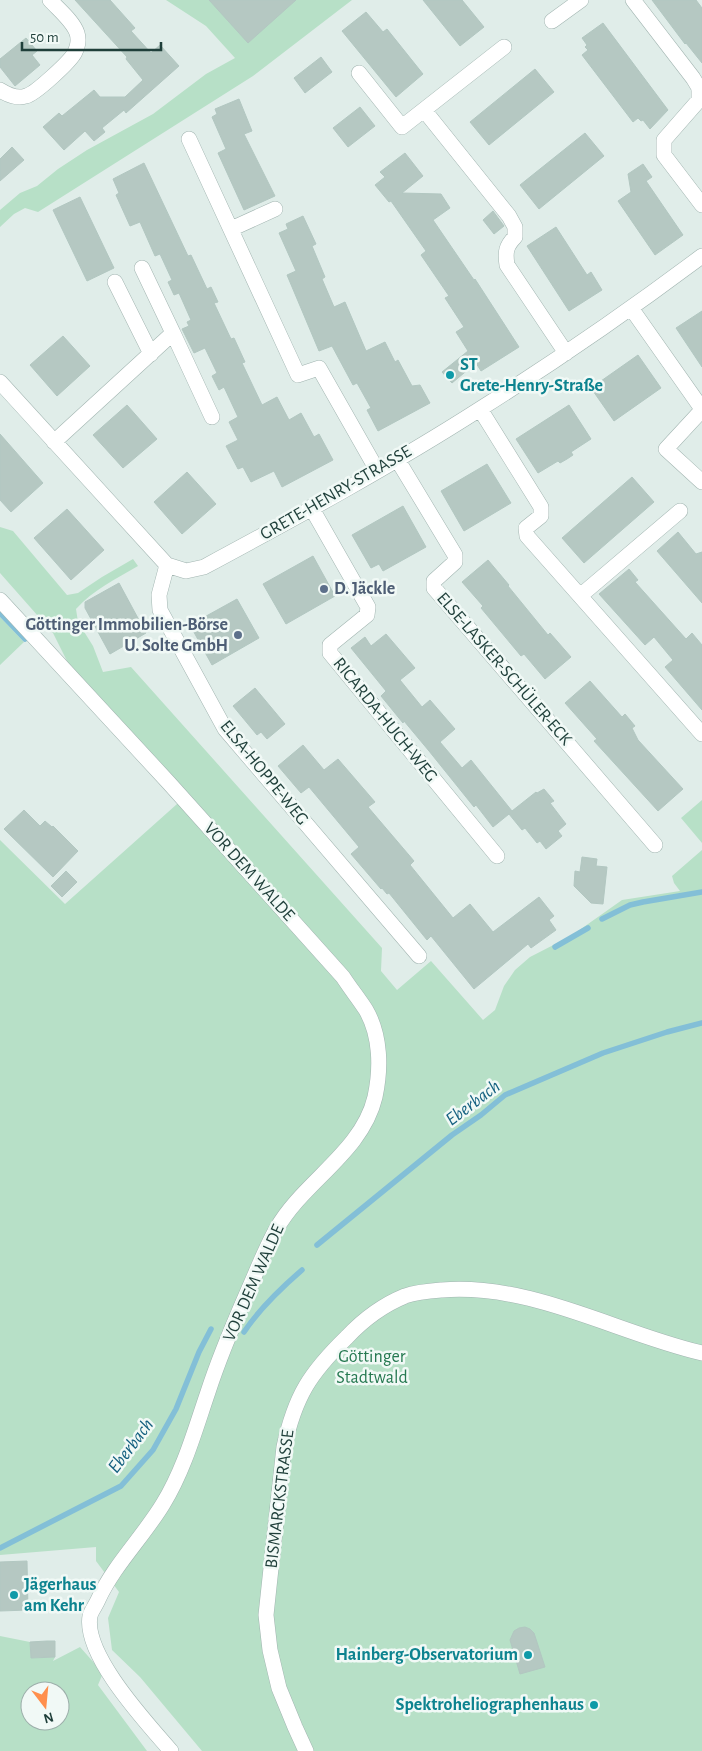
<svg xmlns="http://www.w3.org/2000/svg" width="702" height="1751" viewBox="0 0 702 1751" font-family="'Alegreya Sans',sans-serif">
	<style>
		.green { fill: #b7e0c7; fill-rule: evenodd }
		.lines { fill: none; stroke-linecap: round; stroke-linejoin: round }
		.stream { stroke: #83bfd7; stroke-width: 5.5 }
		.building { fill: #b5c8c2; stroke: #b2c7c1 }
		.minor-casing { stroke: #a2b5b1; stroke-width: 16 }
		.minor { stroke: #fff; stroke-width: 15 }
		.culture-dot { fill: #0f9aa8; stroke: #f1f9f6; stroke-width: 2 }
		.service-dot { fill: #5c6f8a; stroke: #f1f9f6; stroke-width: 2 }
		.labels { text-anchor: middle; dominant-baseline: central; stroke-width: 5; stroke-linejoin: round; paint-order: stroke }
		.culture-label { font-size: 18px; font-weight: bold; fill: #0d838f; stroke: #f1f9f6; text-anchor: start }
		.street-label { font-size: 18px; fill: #1f3f3a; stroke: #f1f9f6 }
		.service-label { font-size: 18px; font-weight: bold; fill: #4e5e75; stroke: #f1f9f6; text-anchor: start }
		.park-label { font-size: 18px; fill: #267951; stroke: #f1f9f6 }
		.water-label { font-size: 19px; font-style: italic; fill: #146080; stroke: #f1f9f6 }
	</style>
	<rect width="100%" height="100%" fill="#e0ede9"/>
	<path class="green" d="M166 0H352L253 76 38 212 25 208 14 214 0 227V210L20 193 37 186 58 169 87 150 153 114 206 74 235 58 206 26Z
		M0 527 13 531 67 595 78 593 102 577 133 559 138 566C116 579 93 590 76 609L78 622 93 646 103 672 131 667 382 948 381 971 397 990 431 961 483 1020 495 1010 504 986 515 970 530 957 571 936 622 900 680 891 674 883 672 876 702 850V1751H202L140 1677 112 1650 108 1618 119 1592 96 1561V1547L0 1555V840L65 904 186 796 68 663 53 633 0 573Z
		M0 617 24 642 0 665Z
		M702 800V843L681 818Z
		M0 1636 30 1642 31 1658 55 1657 53 1661 80 1647 103 1673 98 1685 147 1751H0ZM30 1691H60V1721H30Z"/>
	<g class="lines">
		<path class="stream" d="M0 613 25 639
			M602 919 630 905 643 902 702 892
			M555 947 588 928
			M317 1245 452 1135 481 1115 505 1095 603 1053 667 1032 702 1023
			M244 1332C260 1308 280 1289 302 1270
			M0 1548 121 1486 153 1450 176 1409 199 1352 211 1329"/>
	</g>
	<path class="building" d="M75 0H110L135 28 131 31 151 53 160 45 179 66 126 113 124 110 102 128 105 132 94 141 85 131 64 150 43 127 59 113 62 116 94 90 100 97H125L143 80 126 59 127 57Z
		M209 0H296L248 43Z
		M423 0H462L484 27 460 46Z
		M652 0H696L702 8V63L686 43 685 44Z
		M366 12 383 32 387 29 423 74 396 97 342 31Z
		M603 23 668 110 650 129 643 120 641 121 638 118 633 122 582 55 588 50 585 47 587 45 582 38Z
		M26 38 37 51 32 55 40 65 15 86 0 67V59Z
		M321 57 332 72 305 93 294 78Z
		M535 69 554 92 489 145 470 122Z
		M239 99 252 131 244 134 275 196 244 210 218 153 226 149 212 117 217 114 215 109Z
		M360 107 375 126 348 147 333 128Z
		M585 133 604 156 539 209 520 185Z
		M12 147 24 160 0 181V159Z
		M405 153 423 176 402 193 441 194 450 208 433 220 474 280 475 279 519 347 481 371 476 363 452 383 442 372 468 351 456 332 464 327 445 298 449 296 421 255 426 251 391 201 389 202 375 185 385 177 380 172Z
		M144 163 188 256 191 255 207 289 211 287 218 302 214 303 231 339 234 338 245 362 242 363 262 405 277 397 289 420 301 413 314 437 319 434 333 460 282 487 274 471 251 482 243 467 238 469 226 446 238 440 229 422 238 417 224 387 219 390 212 376 217 373 205 348 194 353 182 329 189 326 187 322 191 320 179 293 174 295 168 282 172 280 160 254 155 256 140 222 130 226 116 195 119 193 113 179Z
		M643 164 652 177 646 181 683 235 655 255 618 201 631 192 628 174Z
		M80 197 114 268 87 281 53 210Z
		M493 211 504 226 494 234 483 220Z
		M303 216 316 244 312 246 325 277 322 279 334 307 345 302 366 351 385 342 395 362 398 360 412 386 420 385 430 403 378 431 367 410 371 408 357 383 353 385 332 346 319 351 287 275 296 271 279 233 288 229 286 224Z
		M556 227 587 275 591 272 602 290 569 311 527 246Z
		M702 311V367L676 328Z
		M63 336 90 366 57 396 30 365Z
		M638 355 661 388 614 421 591 388Z
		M127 405 157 439 123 468 93 435Z
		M569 405 591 439 571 452 573 455 567 459 560 463 558 461 538 473 516 439Z
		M0 434 43 483 11 512 0 500Z
		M487 464 511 503 464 531 441 491Z
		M187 472 216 504 182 534 154 502Z
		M632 477 654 502 584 563 562 538Z
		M403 506 426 547 383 571 379 564 371 568 352 535Z
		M67 509 104 550 71 580 34 538Z
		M678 532 696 554 702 552V603L657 551Z
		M313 556 335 596 286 624 263 584Z
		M488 560 509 585 508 586 548 635 550 633 571 657 545 679 524 654 521 656 481 608 483 606 462 582Z
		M629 569 638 580 635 582 686 639 692 633 702 645V710L665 667 673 660 654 637 645 645 599 594Z
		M119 583 146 633 110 654 85 608V602Z
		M237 599 259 638 212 665 190 625Z
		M386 634 415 668 400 680 422 707 430 700 455 729 440 742 462 768 471 760 512 811 536 792 537 793 544 789 554 801 550 803 566 824 558 831 562 836 546 849 540 841 537 843 525 828 522 830 509 814 493 827 476 805 474 807 429 751 404 721 403 723 381 696 386 691 351 648 365 637 371 646Z
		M590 681 622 717 625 714 635 726 632 728 638 740 683 789 658 811 594 741 597 739 565 703Z
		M255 688 285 724 267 739 261 732 257 735 233 706Z
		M303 745 324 770 338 759 375 802 368 807 414 861 410 865 453 918 470 904 493 932 539 897 554 916 549 920 556 930 531 948 528 944 474 989 431 936 427 940 389 893 387 894 382 888 381 889 351 854 359 847 309 787 301 793 278 766Z
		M24 810 40 826 45 821 52 827 53 826 78 851 53 877 4 829Z
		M582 857 597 859 596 866 607 867 603 904 591 903 574 886 575 871 580 872Z
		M66 871 77 882 62 897 51 886Z
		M27 1561 28 1610 0 1611V1562Z
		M525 1627 530 1629 534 1633 545 1667 520 1674 510 1640 514 1631 519 1628Z
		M47 1641H55V1657L31 1658 30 1642Z"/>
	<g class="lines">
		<g class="minor-casing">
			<path id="minor" d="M633 0 693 78 699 88V100L664 140V155L702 205
				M552 21 581 0
				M359 73 402 127 504 47
				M0 90C8 95 17 99 26 96 35 94 71 61 75 52 78 47 79 39 77 33 73 21 58 9 50 0
				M424 110 509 216 515 227V237C506 246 505 252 507 265L566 353
				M189 139 298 375 319 368 377 470
				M231 229 275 209
				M142 268 173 333
				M115 282 151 354
				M631 308 702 409
				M0 382 167 565 186 571 204 567C297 517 391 466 480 409 556 361 630 310 702 256
				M480 409 541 507V516L526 528 527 536 702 734
				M702 410 666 449 702 482
				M54 442 173 333 212 417
				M397 459 455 555V562L434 581V588L655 845
				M311 507 368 607 367 615 330 645V653L497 856
				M167 565 159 595 160 610 225 729 419 956
				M580 596 680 511
				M0 600 169 783 343 977C350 988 359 999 366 1010 381 1036 381 1069 375 1097 362 1152 304 1181 277 1228 265 1249 257 1271 247 1293 233 1325 219 1358 208 1392 195 1430 184 1470 163 1504 143 1537 114 1565 98 1600 96 1605 91 1611 90 1616 83 1655 147 1723 171 1751
				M306 1751 295 1727 279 1688 270 1650 266 1615 284 1447C295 1396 310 1373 347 1337 363 1320 383 1305 405 1296 417 1292 430 1291 442 1290 533 1283 616 1333 702 1353"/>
		</g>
		<use href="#minor" class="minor"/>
	</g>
	<g class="culture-dot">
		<circle cx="450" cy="375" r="5"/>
		<circle cx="14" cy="1595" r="5"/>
		<circle cx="528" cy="1655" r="5"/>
		<circle cx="594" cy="1705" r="5"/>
	</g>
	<g class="service-dot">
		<circle cx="324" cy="589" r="5"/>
		<circle cx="238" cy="635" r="5"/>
	</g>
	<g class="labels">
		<g class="culture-label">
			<text x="460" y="365">ST<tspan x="460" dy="21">Grete-Henry-Straße</tspan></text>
			<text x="24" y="1585">Jägerhaus<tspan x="24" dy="21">am Kehr</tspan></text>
			<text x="518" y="1655" text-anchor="end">Hainberg-Observatorium</text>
			<text x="584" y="1705" text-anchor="end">Spektroheliographenhaus</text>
		</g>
		<g class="street-label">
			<text transform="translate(336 493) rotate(-30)">GRETE-HENRY-STRASSE</text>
			<text transform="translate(504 669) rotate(49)">ELSE-LASKER-SCHÜLER-ECK</text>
			<text transform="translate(385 720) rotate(51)">RICARDA-HUCH-WEG</text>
			<text transform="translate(264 773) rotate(51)">ELSA-HOPPE-WEG</text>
			<text transform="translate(249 872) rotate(48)">VOR DEM WALDE</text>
			<text transform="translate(254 1283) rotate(-66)">VOR DEM WALDE</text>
			<text transform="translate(280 1499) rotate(-83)">BISMARCKSTRASSE</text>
		</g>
		<g class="service-label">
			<text x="334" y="589">D. Jäckle</text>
			<text x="228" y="625" text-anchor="end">Göttinger Immobilien-Börse<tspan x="228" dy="21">U. Solte GmbH</tspan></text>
		</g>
		<g class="park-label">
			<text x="372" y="1357">Göttinger<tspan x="372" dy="21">Stadtwald</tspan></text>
		</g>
		<g class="water-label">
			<text transform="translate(473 1103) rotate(-37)">Eberbach</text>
			<text transform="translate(131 1446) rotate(-53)">Eberbach</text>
		</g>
	</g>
	<g transform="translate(45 1706) rotate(164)"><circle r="24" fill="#f1f9f6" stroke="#9dafab"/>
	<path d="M0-4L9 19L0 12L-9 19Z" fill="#ff8f4c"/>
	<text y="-8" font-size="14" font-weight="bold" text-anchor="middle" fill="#1f3f3a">N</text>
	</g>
	<path d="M22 42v8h139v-8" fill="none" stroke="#1f3f3a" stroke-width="2.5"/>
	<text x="30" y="42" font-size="15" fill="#1f3f3a" stroke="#f1f9f6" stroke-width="4" paint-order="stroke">50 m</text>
</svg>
